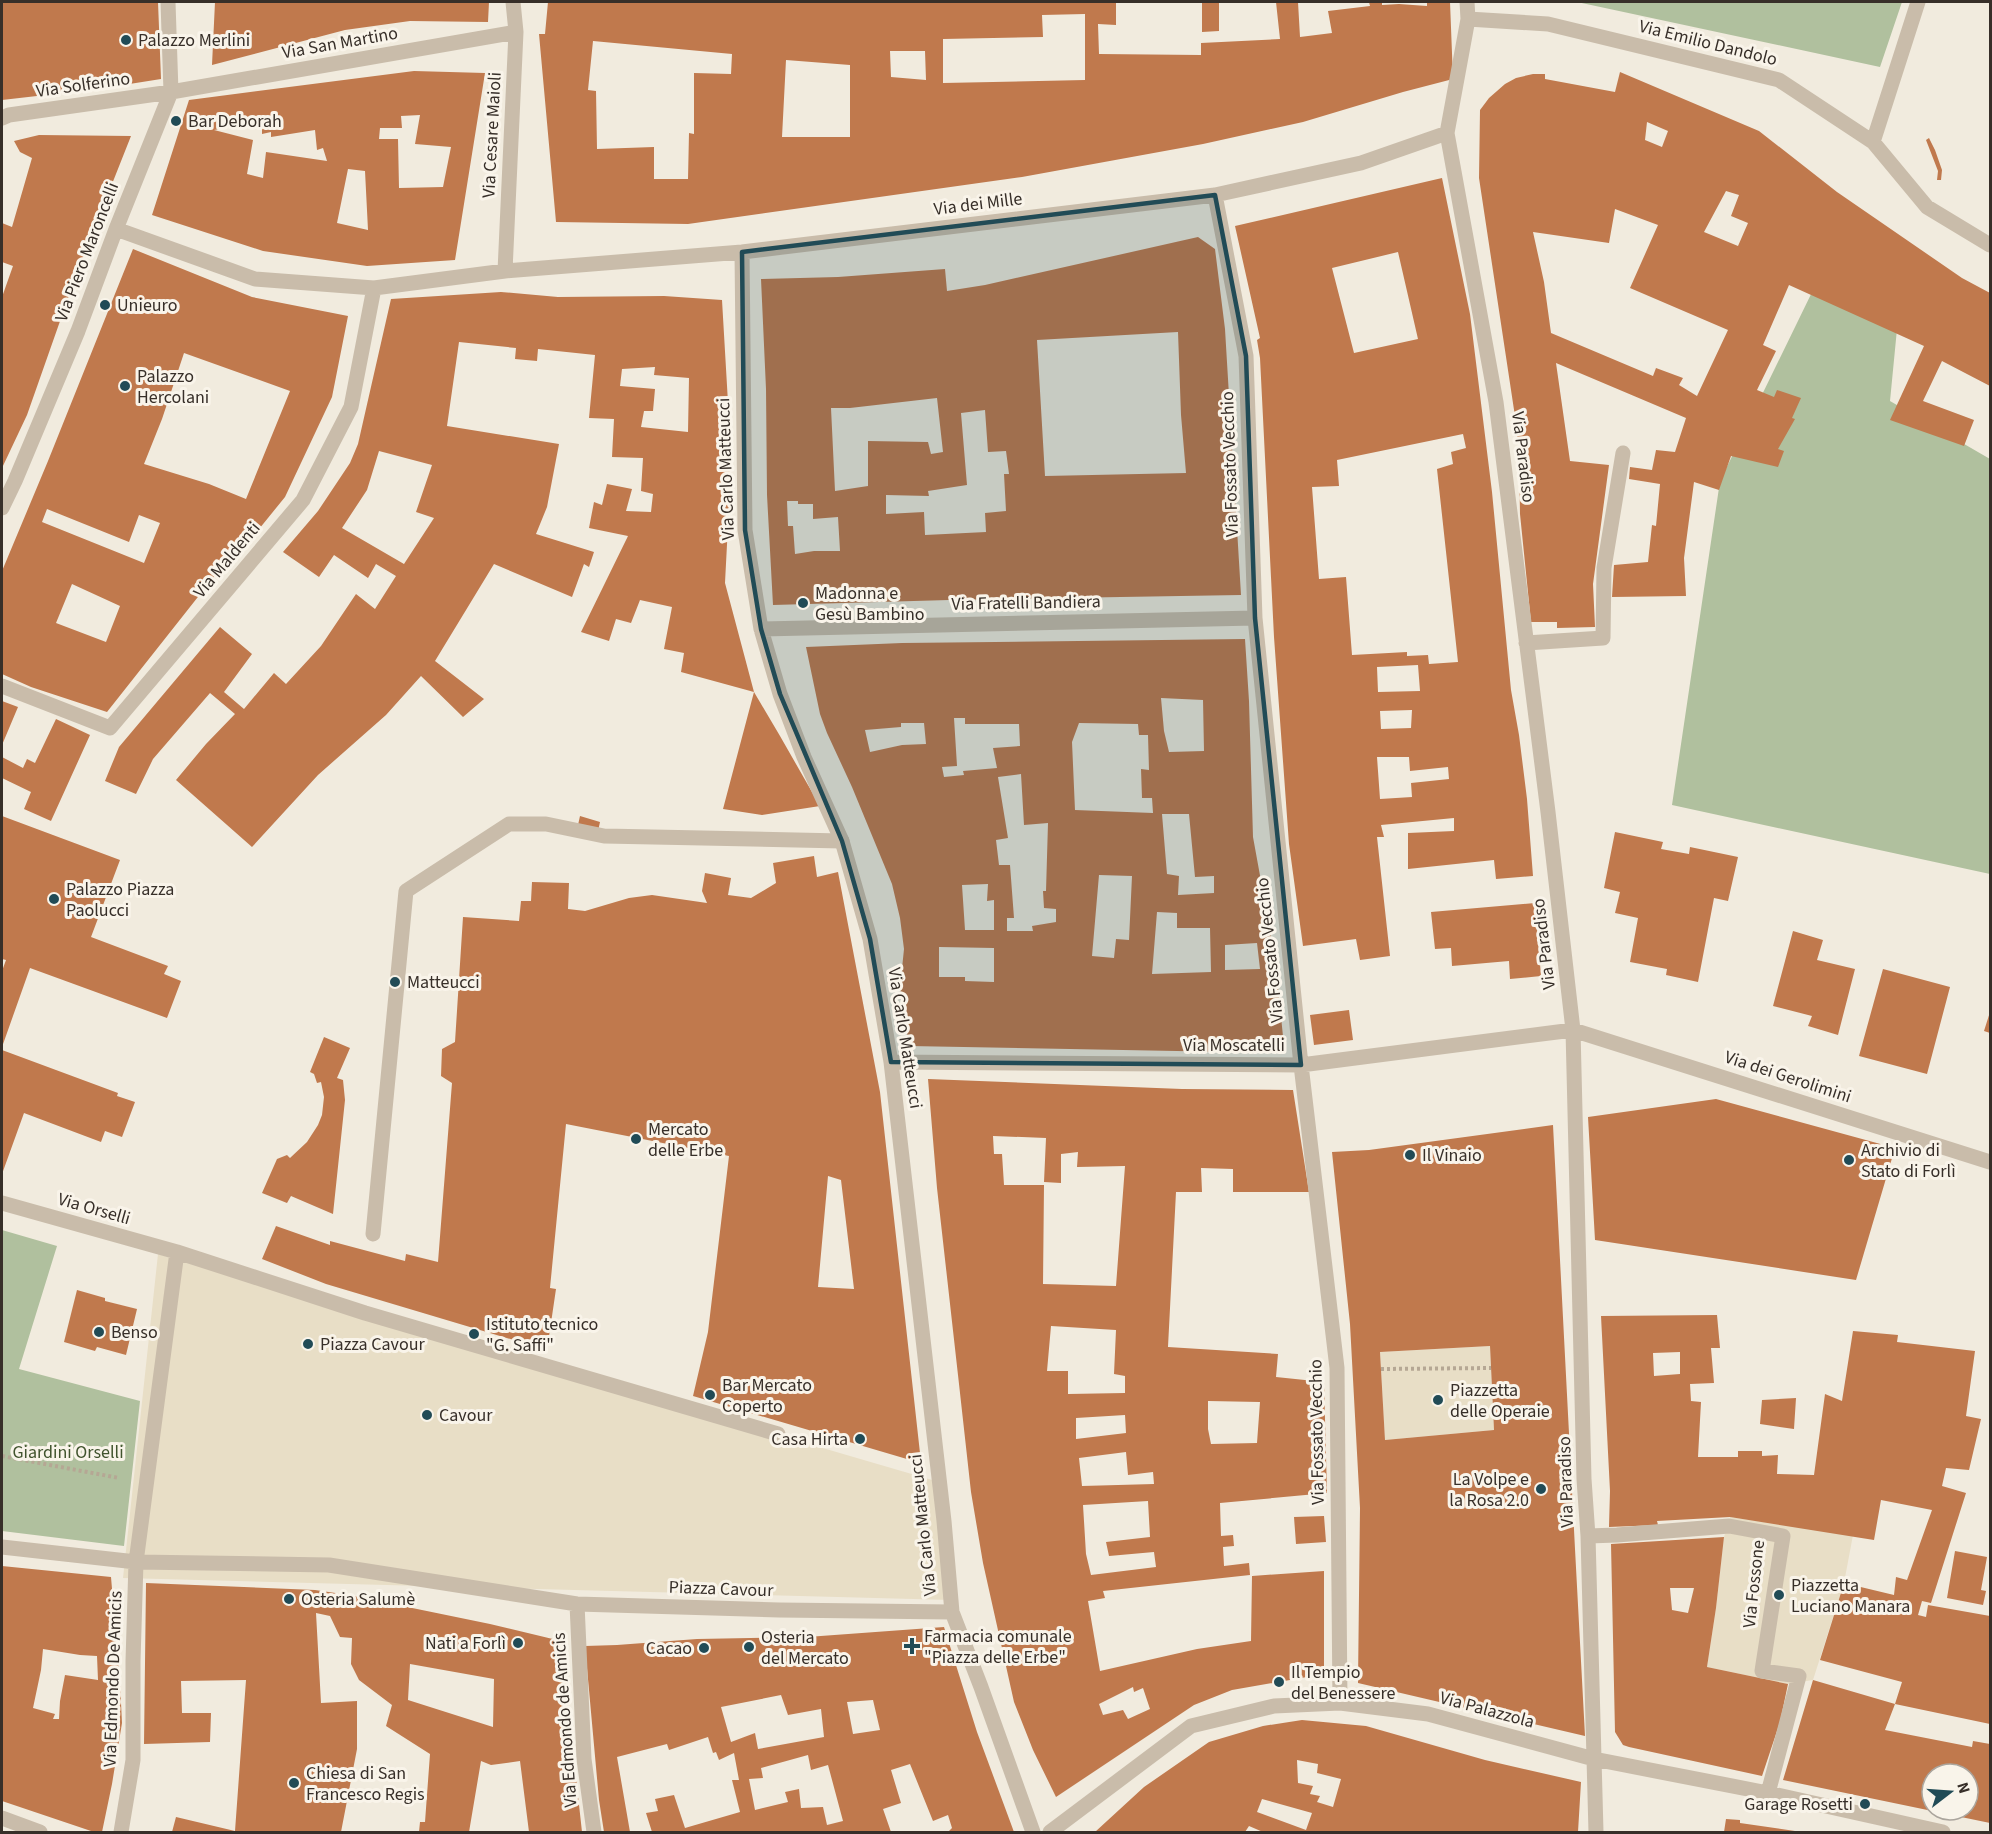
<svg xmlns="http://www.w3.org/2000/svg" width="1992" height="1834" viewBox="0 0 1992 1834" font-family="'Source Sans 3',sans-serif">
	<style>
		.green { fill: #b0c09e }
		.plaza { fill: #e8dec6 }
		.building { fill: #c0794d; fill-rule: evenodd }
		.lines { fill: none; stroke-linecap: round; stroke-linejoin: round }
		.path { stroke: #b5a794; stroke-width: 4; stroke-dasharray: 3 3; stroke-linecap: butt }
		.lane { stroke: #c9bcaa; stroke-width: 15 }
		.street { stroke: #c9bcaa; stroke-width: 15 }
		.marked { fill: #214b56; fill-opacity: 0.2; stroke: #214b56; stroke-width: 4.5; stroke-linejoin: round }
		.poi-dot { fill: #214b56; stroke: #f9f4ea; stroke-width: 2 }
		.labels { text-anchor: middle; dominant-baseline: central; stroke-width: 6; stroke-linejoin: round; paint-order: stroke }
		.poi-label { font-size: 18px; fill: #372f29; stroke: #f9f4ea; text-anchor: start }
		.street-label { font-size: 18px; fill: #372f29; stroke: #f9f4ea }
		.park-label { font-size: 18px; fill: #41542e; stroke: #f9f4ea }
	</style>
	<rect width="100%" height="100%" fill="#f1ebde"/>
	<path class="green" d="M1577 2H1902L1880 67Z
		M1815 286 1897 329 1890 401 1990 459V874L1672 805 1720 481Z
		M2 1230 57 1246 19 1369 140 1401 124 1546 2 1531Z"/>
	<path class="plaza" d="M158 1254 939 1482 951 1600 123 1578Z
		M1490 1346 1494 1430 1385 1440 1380 1352Z
		M1730 1517 1853 1535 1844 1583 1813 1680 1788 1684 1707 1667 1716 1608 1724 1537Z"/>
	<path class="building" d="M2 2H158L161 79 98 89 2 100Z
		M215 2H489L488 22 410 21 345 30 212 65Z
		M548 2H1116V25L1098 24 1099 54 1201 55V43L1280 39 1276 2H1298L1300 37 1332 33 1328 11 1370 6 1369 2H1382V5L1399 4 1427 6V2H1450L1453 79 1403 92 1303 122 1203 144 1022 177 688 224 556 222 539 34H545ZM1085 14V80L943 83V39L1043 37 1042 15ZM593 41 732 54 731 74 694 73V134L689 133 688 179H654V147L597 149 596 91 588 90ZM890 51H925L926 80 891 77ZM786 60 850 65V137H782Z
		M1202 2H1219V31L1202 32Z
		M414 71 485 73 455 260 367 266 263 251 152 215 189 100ZM420 115 415 144 451 147 443 187 399 188 398 139H379L380 128H402L401 116ZM262 122V134L271 132V137L315 130 317 150 323 148 327 161 266 152 263 178 247 174 253 140 214 130ZM348 169 365 171 368 230 337 223Z
		M1620 72 1759 131 1837 192 1962 278 1990 293V386L1942 361 1923 401 1974 420 1964 446 1890 420 1924 346 1789 285 1763 345 1776 351 1757 390 1774 397 1777 390 1801 398 1792 418 1795 419 1778 449 1784 451 1778 467 1731 456 1719 490 1694 482 1684 558 1686 596 1612 597 1614 565 1648 562 1652 525 1656 526 1660 484 1629 479 1630 467 1652 470 1656 450 1675 452 1686 418 1556 363 1570 461 1609 465 1593 584 1595 627 1557 628V622H1531L1520 514 1519 455 1516 423 1479 178 1480 110 1489 98 1505 84 1516 78 1533 74H1545V79L1615 92ZM1647 122 1668 131 1662 147 1645 140ZM1726 191 1739 195 1731 216 1748 223 1738 246 1704 232ZM1615 209 1658 225 1630 288 1728 330 1697 396 1679 385 1683 378 1656 368 1653 376 1551 333 1544 282 1533 232 1609 243Z
		M39 135 131 136 78 270 27 415 2 468V297L13 266 2 262V223L12 227 32 158 20 152 14 141Z
		M1929 138 1935 150 1942 170 1941 180H1937L1938 171 1926 140Z
		M1442 178 1470 314 1492 492 1511 690 1519 735 1527 799 1533 876 1496 879 1494 860 1408 869V833L1454 831V818L1381 825 1384 837H1377L1390 956 1360 960 1356 939 1303 946 1289 844 1274 637 1260 358 1257 340 1260 338 1235 226ZM1398 252 1418 339 1354 353 1332 268ZM1463 434 1466 448 1451 452 1453 464 1437 469 1458 662 1429 664 1428 655 1407 656V652L1352 655 1346 577 1319 579 1312 487 1339 486 1337 460ZM1418 665 1420 691 1378 692 1377 667ZM1412 710 1411 728 1381 729 1380 711ZM1377 757H1409L1410 771 1448 767 1449 779 1411 783 1412 797 1380 799Z
		M1198 237 1215 249 1225 329 1241 595 949 600 773 605 767 495 766 389 761 279 838 277 945 269 947 291 985 285ZM1178 332 1181 415 1186 473 1045 476 1037 340ZM937 398 943 452 931 454 928 442 868 441V486L835 491 831 408H850ZM985 410 988 452 1006 451 1009 474H1004L1006 511 985 513 986 532 925 535 924 512 886 514V495L929 496 928 491 967 485 961 413ZM787 501H798V504H813V519L838 517 840 551H814L795 554 793 526H788Z
		M133 249 252 297 348 316 332 397 285 497 242 550 234 553 205 588 107 712 31 687 2 674V571L48 461ZM184 353 290 391 246 499 209 484 144 464 162 419ZM47 509 129 542 139 515 160 523 144 563 42 522ZM72 584 120 606 106 642 56 623Z
		M501 292 558 297 664 296 722 300 730 437 729 506 725 583 754 692 681 672 684 653 664 649 672 607 640 600 631 623 616 619 609 641 581 632 628 536 589 528 594 502 602 505 607 484 632 489 626 511 651 512 653 494 641 491 643 458 612 457 614 419 589 418 595 355 538 349 537 361 515 359 516 348 459 342 447 426 559 444 547 507 536 534 594 552 589 567 584 564 572 597 494 564 435 661 484 699 463 717 421 676 386 715 318 775 252 847 176 780 206 744 235 714 210 693 153 759 136 794 105 781 119 747 220 627 252 654 224 692 244 709 274 673 286 684 321 646 356 594 375 609 396 576 376 564 368 578 334 555 319 577 283 552 318 511 350 463 358 444 391 299ZM655 367 654 375 689 378 688 432 641 427 644 411H653L655 389 620 386 622 369ZM379 451 432 465 416 512 434 518 404 564 342 528 367 490Z
		M1245 639 1249 701 1253 837 1275 958 1284 1046 1230 1052 909 1046 900 988 904 949 900 918 892 884 852 787 827 733 820 714 806 647 902 643ZM1161 698 1203 700 1204 751 1169 752 1164 731ZM954 718H965V724H1019L1020 746 993 748 997 768 963 771 964 775 944 777 942 767 957 766ZM901 723H924L926 744 902 745 870 752 865 730 901 727ZM1079 723 1138 724 1139 735H1148L1149 770 1141 769 1142 798H1152L1153 813 1075 810 1072 742ZM1021 774 1024 825 1048 823 1046 891H1043L1044 908 1056 909V922L1032 926 1033 931H1007V918H1014L1010 865H999L996 840 1008 838 998 777ZM1162 814H1189L1195 877 1214 876V893L1178 895 1179 876 1167 874ZM1099 875 1132 876 1129 940 1116 939 1114 958 1092 956ZM988 884 987 901 994 900V930H965L962 885ZM1157 912 1177 913V928H1210L1211 972 1152 974ZM1257 943 1260 969 1225 970V945ZM939 947 994 948V982L965 981V977H939Z
		M754 692 780 736 820 806 762 815 723 809Z
		M2 701 18 707 2 745Z
		M56 719 90 735 51 821 24 809 31 792 2 778V757L23 768 27 759 35 763Z
		M2 816 120 860 91 937 168 966 164 974 181 981 167 1018 30 968 2 1047V971L6 960 2 959Z
		M580 816 600 822 598 831 578 825Z
		M1615 832 1663 842 1661 849 1689 854 1690 847 1738 857 1728 901 1714 898 1698 982 1666 975 1667 969 1630 962 1638 918 1615 913 1620 892 1604 888Z
		M814 856 817 877 838 872 880 1092 920 1453 917 1462 693 1396 708 1332 729 1156 566 1124 550 1288 556 1289 547 1350 326 1284 262 1259 276 1226 330 1245V1241L405 1261 406 1254 438 1262 452 1083 441 1076 442 1049 455 1042 463 917 519 921 521 901H531L532 882 569 883 568 909 585 911 629 898 652 895 707 903 702 891 705 873 731 878 728 895 751 898 776 883 773 863ZM828 1176 841 1180 854 1289 818 1287Z
		M1535 903 1541 976 1510 979 1509 961 1452 966 1451 948 1435 949 1431 912Z
		M1793 931 1823 940 1817 960 1855 969 1838 1035 1808 1026 1812 1016 1773 1006Z
		M1883 969 1950 987 1927 1074 1859 1056Z
		M1349 1010 1353 1040 1314 1045 1310 1015Z
		M1990 1012V1033L1984 1031Z
		M324 1037 350 1048 337 1078 343 1080 345 1100 333 1214 291 1196 287 1203 262 1193 277 1159 287 1155 290 1158 307 1142 318 1125 322 1115 324 1097 321 1082 317 1083 314 1074 310 1072Z
		M2 1050 118 1093 117 1096 135 1102 122 1137 105 1131 101 1142 24 1113 2 1174Z
		M928 1079 1182 1089 1293 1090 1309 1192H1233V1169L1201 1168 1202 1192H1176L1168 1347 1278 1354 1276 1377 1324 1382 1327 1493 1220 1503 1221 1536 1233 1535 1234 1546 1223 1547 1224 1566 1249 1563 1250 1575 1103 1591 1105 1598 1088 1601 1100 1671 1197 1649 1251 1641 1252 1576 1324 1571V1674L1232 1690 1194 1705 1056 1797 1033 1750 1014 1702 983 1563 971 1492 958 1375 937 1188ZM993 1136 1046 1138 1044 1182 1061 1183V1154L1078 1152 1077 1167 1125 1166 1116 1286 1043 1284 1044 1185H1004L1002 1154H994ZM1051 1326 1116 1330 1114 1374 1125 1376V1393L1068 1394V1371H1047ZM1208 1401 1260 1402 1257 1443 1211 1444 1208 1429ZM1125 1415 1126 1433 1076 1439V1418ZM1126 1452 1128 1475 1153 1472 1154 1484 1082 1486 1079 1458ZM1148 1501 1150 1537 1106 1542 1109 1556 1154 1552 1156 1567 1091 1575 1086 1554 1083 1505ZM1133 1687 1134 1692 1143 1688 1150 1709 1128 1719 1123 1710 1103 1715 1099 1704Z
		M1716 1099 1895 1148 1856 1280 1595 1240 1588 1117Z
		M1553 1125 1575 1549 1585 1736 1358 1683 1360 1508 1350 1324 1332 1152 1369 1150ZM1490 1346 1494 1430 1385 1440 1380 1352Z
		M77 1290 105 1298V1301L137 1309 126 1355 97 1347 95 1351 64 1342Z
		M1717 1315 1720 1348H1711L1714 1383 1690 1384 1691 1401 1701 1402 1698 1457H1738V1451H1762V1456L1778 1455 1777 1474 1814 1475 1825 1394 1842 1401 1853 1331 1898 1335 1897 1342 1975 1351 1966 1416 1981 1419 1969 1470 1946 1468 1942 1486 1966 1493 1931 1603 1922 1601 1918 1615 1926 1617 1928 1605 1990 1616V1724L1895 1704 1902 1682 1820 1660 1844 1583 1894 1595 1896 1577 1907 1580 1932 1510 1881 1500 1874 1540 1730 1517 1657 1521 1658 1525 1609 1527 1610 1491 1601 1316ZM1680 1352V1374L1654 1376 1653 1353Z
		M1796 1398 1794 1429 1760 1424 1762 1400Z
		M1324 1516 1326 1542 1296 1544 1294 1517Z
		M1724 1537 1716 1608 1707 1667 1788 1684 1780 1722 1762 1776 1629 1747 1623 1745 1615 1732 1611 1544ZM1670 1588H1694L1688 1613 1672 1610Z
		M1955 1551 1987 1557 1981 1590 1986 1591 1983 1605 1947 1598Z
		M2 1566 111 1577 120 1683 122 1723 112 1784 102 1832H94L2 1801ZM43 1649 80 1655 97 1656 98 1680 65 1675 60 1701 59 1719H53L55 1714 33 1708 41 1670Z
		M146 1583 315 1590 349 1595 490 1624 561 1641 582 1832H529L520 1761 491 1765 481 1761 469 1832H419L420 1822H425L430 1754 386 1726 392 1705 359 1680 351 1664 352 1638 340 1637 330 1616 316 1613 321 1703 357 1701V1749L341 1832H172L176 1817 235 1831 246 1680 181 1681 182 1713H211L210 1742 144 1744ZM410 1664 494 1679 493 1727 408 1700Z
		M944 1627 977 1732 1014 1832H948L952 1828 948 1815 933 1821 910 1764 891 1770 901 1803 883 1809 891 1832H652L646 1813 658 1811 655 1799 674 1795 685 1828 740 1812 732 1780H739L734 1753 719 1760 716 1752 713 1753 708 1737 669 1750 667 1744 617 1757 630 1832H604L599 1800 585 1646 617 1645 697 1639 807 1637ZM781 1695 788 1715 821 1709 824 1737 758 1749 755 1733 731 1742 721 1707ZM873 1700 880 1730 853 1734 847 1702ZM808 1755 811 1770 828 1765 843 1821 827 1825 823 1807 801 1808 799 1789 785 1792 788 1802 755 1810 749 1779 763 1778 761 1768Z
		M1813 1680 1895 1704 1885 1730 1972 1747 1973 1741 1990 1744V1823L1783 1780ZM1932 1774H1968V1810H1932Z
		M1302 1720 1366 1726 1485 1760 1581 1782 1578 1832H1263L1249 1826 1245 1832H1095L1144 1787 1209 1742 1263 1726ZM1297 1760 1318 1764 1317 1773 1341 1779 1333 1807 1317 1802 1320 1796 1310 1794 1313 1786 1298 1783ZM1262 1799 1312 1813 1306 1830 1257 1812Z
		M1726 1819 1740 1820V1823L1795 1831V1832H1724Z"/>
	<g class="lines">
		<path class="path" d="M1381 1369 1491 1368
			M2 1456 119 1478"/>
		<path class="lane" d="M373 1234 406 891 509 824H546L604 836 842 841"/>
		<path class="street" d="M1467 2 1468 19 1447 133 1496 402 1548 812 1573 1030 1584 1479 1588 1536 1596 1832
			M1468 19 1548 24 1779 80 1873 142 1927 207 1990 245
			M2 118 9 115 171 92 516 32
			M1873 142 1918 2
			M1215 195 1246 356 1255 618 1301 1065 1337 1368 1340 1703
			M116 229 255 279 374 288 505 271 742 252 1215 195 1361 163 1447 133
			M742 252 745 530 761 629 780 694 804 757 842 841 870 939 891 1062 944 1521 952 1612 981 1687 1033 1832
			M505 271 516 32 513 2
			M2 508 15 481 78 331 116 229 171 92 168 2
			M761 629 1255 618
			M1526 643 1603 638 1604 568 1623 453
			M2 686 110 728 303 500 351 407 374 288
			M891 1062 1301 1065 1573 1030 1990 1162
			M2 1203 177 1252 365 1313 778 1434
			M1588 1536 1617 1535 1729 1526 1783 1536 1762 1671 1799 1676 1768 1793
			M2 1547 136 1562 329 1565 577 1604 779 1610 952 1612
			M577 1604 584 1759 594 1832
			M2 1818 40 1832
			M121 1832 133 1760V1661L136 1562 177 1252
			M1050 1832 1191 1726 1274 1706 1340 1703 1428 1714 1594 1759 1768 1793 1943 1832"/>
	</g>
	<path class="marked" d="M1215 195 1246 356 1255 618 1301 1065 891 1062 870 939 842 841 780 694 761 629 745 530 742 252Z"/>
	<g class="poi-dot">
		<circle cx="126" cy="40" r="6"/>
		<circle cx="176" cy="121" r="6"/>
		<circle cx="105" cy="305" r="6"/>
		<circle cx="125" cy="386" r="6"/>
		<circle cx="803" cy="603" r="6"/>
		<circle cx="54" cy="899" r="6"/>
		<circle cx="395" cy="982" r="6"/>
		<circle cx="636" cy="1139" r="6"/>
		<circle cx="1410" cy="1155" r="6"/>
		<circle cx="1849" cy="1160" r="6"/>
		<circle cx="99" cy="1332" r="6"/>
		<circle cx="474" cy="1334" r="6"/>
		<circle cx="308" cy="1344" r="6"/>
		<circle cx="710" cy="1395" r="6"/>
		<circle cx="1438" cy="1400" r="6"/>
		<circle cx="427" cy="1415" r="6"/>
		<circle cx="860" cy="1439" r="6"/>
		<circle cx="1541" cy="1489" r="6"/>
		<circle cx="1779" cy="1595" r="6"/>
		<circle cx="289" cy="1599" r="6"/>
		<circle cx="518" cy="1643" r="6"/>
		<path d="M909 1637h6v6h6v6h-6v6h-6v-6h-6v-6h6z"/>
		<circle cx="749" cy="1647" r="6"/>
		<circle cx="704" cy="1648" r="6"/>
		<circle cx="1279" cy="1682" r="6"/>
		<circle cx="294" cy="1783" r="6"/>
		<circle cx="1865" cy="1804" r="6"/>
	</g>
	<g class="labels">
		<g class="poi-label">
			<text x="138" y="40">Palazzo Merlini</text>
			<text x="188" y="121">Bar Deborah</text>
			<text x="117" y="305">Unieuro</text>
			<text x="137" y="376">Palazzo<tspan x="137" dy="21">Hercolani</tspan></text>
			<text x="815" y="593">Madonna e<tspan x="815" dy="21">Gesù Bambino</tspan></text>
			<text x="66" y="889">Palazzo Piazza<tspan x="66" dy="21">Paolucci</tspan></text>
			<text x="407" y="982">Matteucci</text>
			<text x="648" y="1129">Mercato<tspan x="648" dy="21">delle Erbe</tspan></text>
			<text x="1861" y="1150">Archivio di<tspan x="1861" dy="21">Stato di Forlì</tspan></text>
			<text x="1422" y="1155">Il Vinaio</text>
			<text x="486" y="1324">Istituto tecnico<tspan x="486" dy="21">"G. Saffi"</tspan></text>
			<text x="111" y="1332">Benso</text>
			<text x="320" y="1344">Piazza Cavour</text>
			<text x="722" y="1385">Bar Mercato<tspan x="722" dy="21">Coperto</tspan></text>
			<text x="1450" y="1390">Piazzetta<tspan x="1450" dy="21">delle Operaie</tspan></text>
			<text x="439" y="1415">Cavour</text>
			<text x="848" y="1439" text-anchor="end">Casa Hirta</text>
			<text x="1529" y="1479" text-anchor="end">La Volpe e<tspan x="1529" dy="21">la Rosa 2.0</tspan></text>
			<text x="1791" y="1585">Piazzetta<tspan x="1791" dy="21">Luciano Manara</tspan></text>
			<text x="301" y="1599">Osteria Salumè</text>
			<text x="924" y="1636">Farmacia comunale<tspan x="924" dy="21">"Piazza delle Erbe"</tspan></text>
			<text x="761" y="1637">Osteria<tspan x="761" dy="21">del Mercato</tspan></text>
			<text x="506" y="1643" text-anchor="end">Nati a Forlì</text>
			<text x="692" y="1648" text-anchor="end">Cacao</text>
			<text x="1291" y="1672">Il Tempio<tspan x="1291" dy="21">del Benessere</tspan></text>
			<text x="306" y="1773">Chiesa di San<tspan x="306" dy="21">Francesco Regis</tspan></text>
			<text x="1853" y="1804" text-anchor="end">Garage Rosetti</text>
		</g>
		<g class="street-label">
			<text transform="translate(340 43) rotate(-10)">Via San Martino</text>
			<text transform="translate(1708 43) rotate(14)">Via Emilio Dandolo</text>
			<text transform="translate(83 85) rotate(-8)">Via Solferino</text>
			<text transform="translate(492 135) rotate(-87)">Via Cesare Maioli</text>
			<text transform="translate(978 204) rotate(-7)">Via dei Mille</text>
			<text transform="translate(87 252) rotate(-69)">Via Piero Maroncelli</text>
			<text transform="translate(1523 457) rotate(83)">Via Paradiso</text>
			<text transform="translate(1230 464) rotate(-92)">Via Fossato Vecchio</text>
			<text transform="translate(726 469) rotate(-92)">Via Carlo Matteucci</text>
			<text transform="translate(227 560) rotate(-50)">Via Maldenti</text>
			<text transform="translate(1026 603) rotate(-1)">Via Fratelli Bandiera</text>
			<text transform="translate(1544 944) rotate(-97)">Via Paradiso</text>
			<text transform="translate(1270 950) rotate(-96)">Via Fossato Vecchio</text>
			<text transform="translate(905 1038) rotate(81)">Via Carlo Matteucci</text>
			<text x="1234" y="1045">Via Moscatelli</text>
			<text transform="translate(1788 1077) rotate(18)">Via dei Gerolimini</text>
			<text transform="translate(94 1209) rotate(16)">Via Orselli</text>
			<text transform="translate(1317 1432) rotate(-91)">Via Fossato Vecchio</text>
			<text transform="translate(1566 1482) rotate(-92)">Via Paradiso</text>
			<text transform="translate(923 1525) rotate(-96)">Via Carlo Matteucci</text>
			<text transform="translate(1754 1584) rotate(-84)">Via Fossone</text>
			<text transform="translate(721 1589) rotate(2)">Piazza Cavour</text>
			<text transform="translate(113 1679) rotate(-88)">Via Edmondo De Amicis</text>
			<text transform="translate(1487 1710) rotate(15)">Via Palazzola</text>
			<text transform="translate(565 1720) rotate(-94)">Via Edmondo de Amicis</text>
		</g>
		<g class="park-label">
			<text x="68" y="1452">Giardini Orselli</text>
		</g>
	</g>
	<rect width="1992" height="1834" fill="none" stroke="#372f29" stroke-width="6"/>
	<g transform="translate(1950 1792) rotate(73)"><circle r="28" fill="#f9f4ea" stroke="#aba59d" stroke-width="1.5"/>
	<path d="M0-4.5L10 22L0 15L-10 22Z" fill="#214b56"/>
	<text y="-9" font-size="16" font-weight="bold" text-anchor="middle" fill="#372f29">N</text>
	</g>
</svg>
